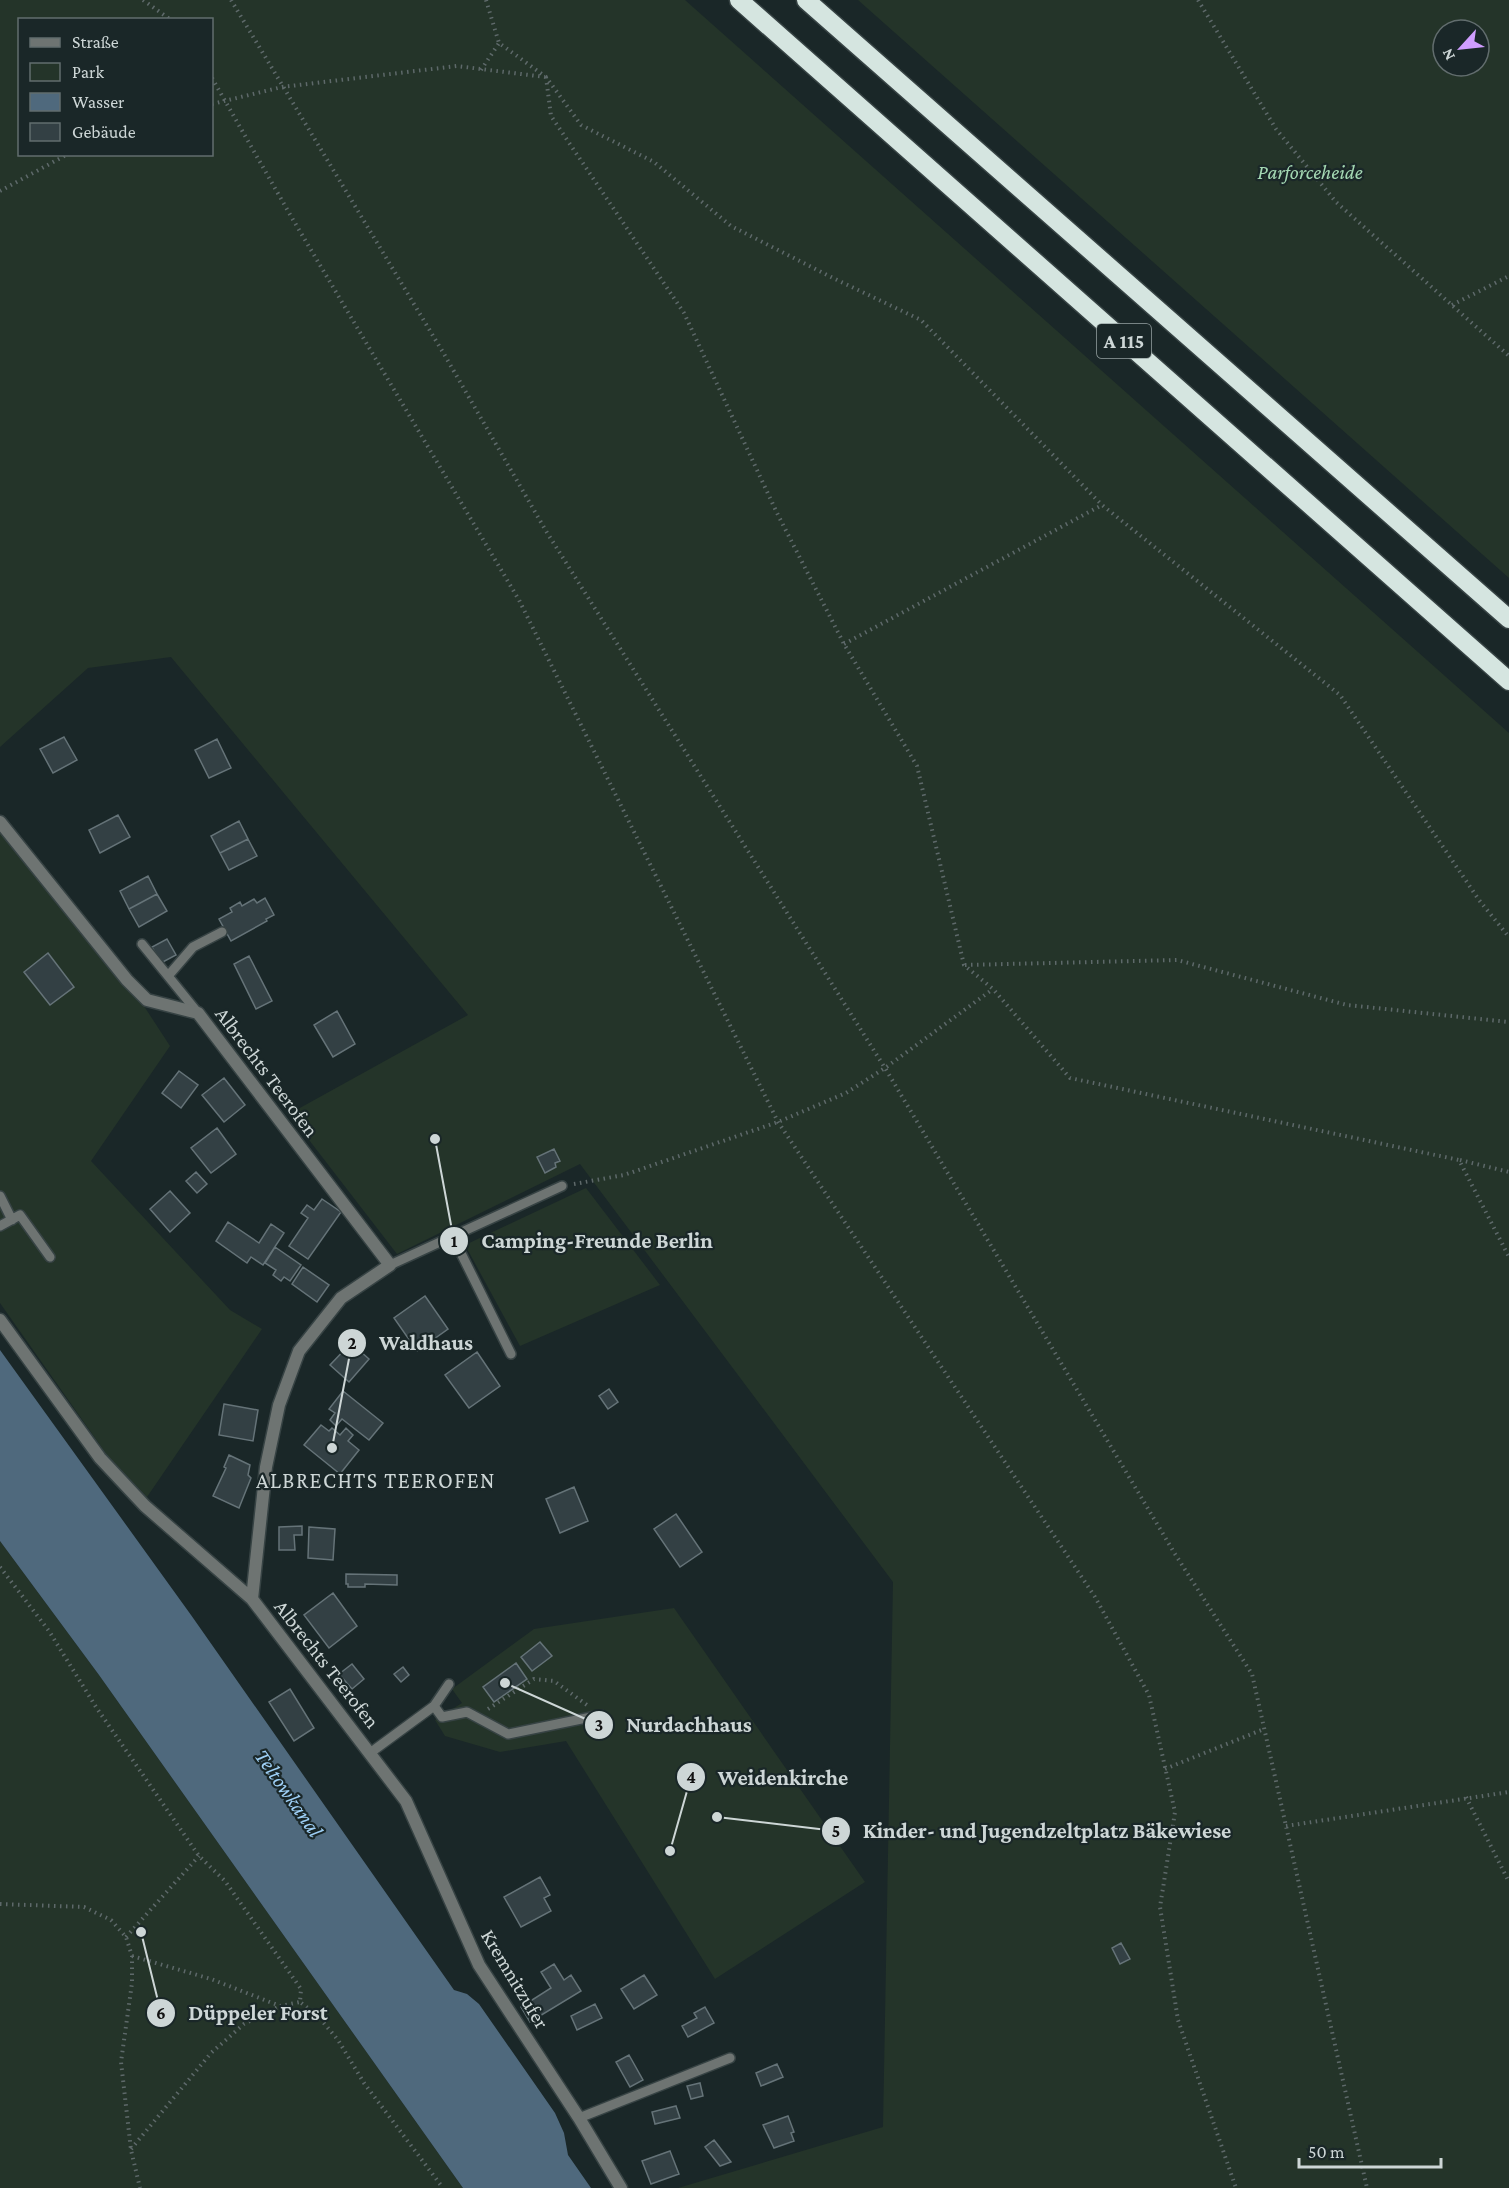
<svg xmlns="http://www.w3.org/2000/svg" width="1509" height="2188" viewBox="0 0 1509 2188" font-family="'Crimson Pro',serif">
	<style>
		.green { fill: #243429; fill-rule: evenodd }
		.water { fill: #4f697d }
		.building { fill: #334044; stroke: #657378; stroke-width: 1.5 }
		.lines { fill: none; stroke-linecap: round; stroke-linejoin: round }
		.lane-casing { stroke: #374344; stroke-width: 12 }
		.street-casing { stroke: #374344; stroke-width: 15 }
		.highway-casing { stroke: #374344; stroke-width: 21 }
		.path { stroke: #5e696a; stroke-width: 4; stroke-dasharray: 1.5 4.5; stroke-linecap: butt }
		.lane { stroke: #6e7472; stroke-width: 9 }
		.street { stroke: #6e7472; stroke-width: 12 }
		.highway { stroke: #d5e5e0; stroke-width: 18 }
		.labels { text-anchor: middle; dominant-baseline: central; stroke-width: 4.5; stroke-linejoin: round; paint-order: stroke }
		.shield { fill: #1a2728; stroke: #97a2a2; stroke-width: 1.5 }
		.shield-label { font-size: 20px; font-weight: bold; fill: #cdd6d6 }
		.park-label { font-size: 21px; font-style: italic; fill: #a4d8b3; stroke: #1a2728 }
		.street-label { font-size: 21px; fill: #cdd6d6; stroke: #1a2728 }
		.neighbourhood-label { font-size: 22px; letter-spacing: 1.5px; fill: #cdd6d6; stroke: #1a2728 }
		.water-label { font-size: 22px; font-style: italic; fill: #9ecff5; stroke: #1a2728 }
		.leader { fill: none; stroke: #cdd6d6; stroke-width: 2 }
		.callout-dot { fill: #cdd6d6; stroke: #1a2728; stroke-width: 2 }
		.mark-label { font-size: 18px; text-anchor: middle; font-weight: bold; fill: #111 }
		.callout-label { font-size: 22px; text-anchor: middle; font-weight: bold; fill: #cdd6d6; stroke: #1a2728; stroke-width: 4.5; stroke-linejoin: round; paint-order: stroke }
	</style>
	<rect width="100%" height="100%" fill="#1a2728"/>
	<path class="green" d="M0 0H685L1509 733V2188H678L883 2127 893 1582 580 1164 397 1254 289 1114 468 1015 171 657 88 668 0 747ZM20 20H212V154H20Z
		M858 0H1509V578ZM1443 30H1479V66H1443Z
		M0 822 127 980 170 1046 91 1161 230 1310 262 1329 147 1497 107 1455 0 1303Z
		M586 1188 660 1285 520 1346 465 1245Z
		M0 1541 99 1675 463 2188H0Z
		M674 1608 865 1882 715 1979 566 1741 500 1752 445 1736 435 1720 462 1703 452 1689 534 1629Z"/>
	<path class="water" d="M0 1350 191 1615 454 1990 467 1994 479 2004 555 2113 564 2133 568 2155 591 2188H463L99 1675 0 1541Z"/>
	<path class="building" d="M64 737 77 760 53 773 40 749Z
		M217 739 231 768 209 778 195 750Z
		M118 815 130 837 100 853 89 830Z
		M239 821 248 839 220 853 211 836Z
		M248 839 257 856 229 870 220 853Z
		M148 876 157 894 129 909 120 891Z
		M157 894 167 911 139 927 129 909Z
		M265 898 274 915 266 919 267 921 231 941 219 919 232 912 230 908 240 902 242 906 254 899 257 903Z
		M167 939 176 955 161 963 152 947Z
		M48 953 74 987 50 1005 24 972Z
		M249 956 272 1001 256 1009 234 964Z
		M337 1011 355 1044 333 1057 314 1025Z
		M179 1071 198 1085 181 1108 162 1093Z
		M224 1078 245 1105 224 1122 202 1095Z
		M217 1128 236 1154 211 1173 191 1148Z
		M554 1149 560 1161 555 1163 556 1167 545 1173 537 1157Z
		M196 1172 207 1184 197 1193 186 1181Z
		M170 1191 190 1213 170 1232 150 1209Z
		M322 1199 341 1212 308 1259 289 1246 308 1218 301 1213 307 1205 314 1210Z
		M228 1222 259 1243 271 1224 284 1233 263 1265 251 1257 247 1263 216 1241Z
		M275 1247 301 1265 290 1281 284 1277 281 1281 273 1275 276 1270 265 1263Z
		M303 1267 329 1285 317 1302 292 1284Z
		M425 1296 448 1329 417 1351 394 1318Z
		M351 1343 369 1359 349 1382 330 1365Z
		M477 1352 500 1386 469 1408 445 1375Z
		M609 1389 618 1402 608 1409 599 1396Z
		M343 1391 383 1423 369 1440 342 1419 336 1426 330 1420 335 1413 329 1409Z
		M224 1404 258 1410 253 1441 219 1435Z
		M321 1425 329 1431 332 1428 340 1435 346 1428 353 1435 348 1441 359 1450 340 1474 304 1445Z
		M229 1455 250 1465 248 1475 251 1478 239 1508 213 1496 226 1468 224 1467Z
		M574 1487 588 1521 560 1533 546 1499Z
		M676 1514 702 1552 680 1567 654 1529Z
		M302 1526V1535H294L295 1550H279V1527Z
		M309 1527 335 1529 333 1560 308 1558Z
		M346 1574 397 1575V1585L365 1584V1587H348V1584H346Z
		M333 1593 357 1626 329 1648 304 1615Z
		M540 1642 552 1656 532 1671 521 1657Z
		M516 1663 527 1679 494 1702 483 1687Z
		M352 1664 364 1679 352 1689 339 1674Z
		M403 1667 409 1675 401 1682 394 1674Z
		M290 1689 314 1728 294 1741 269 1702Z
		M540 1877 550 1895 544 1898 551 1911 521 1927 504 1897Z
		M1121 1943 1130 1959 1120 1964 1112 1948Z
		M554 1964 564 1980 571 1975 581 1991 530 2022 521 2007 551 1988 541 1972Z
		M644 1975 657 1995 634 2009 621 1989Z
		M595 2004 602 2018 577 2030 571 2016Z
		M705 2007 714 2023 688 2037 682 2026 697 2018 694 2013Z
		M629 2055 643 2080 630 2087 616 2062Z
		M777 2064 783 2077 761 2086 756 2073Z
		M700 2083 703 2096 691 2099 687 2086Z
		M676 2106 680 2118 655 2124 652 2112Z
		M788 2116 794 2132 791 2133 794 2141 774 2148 763 2125Z
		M714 2140 731 2162 720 2166 705 2147Z
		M670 2151 679 2174 651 2184 642 2161Z"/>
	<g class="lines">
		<g class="lane-casing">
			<path id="lane" d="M142 944 198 1013
				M168 976 193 947 222 932
				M0 1196 12 1220
				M0 1226 20 1215 50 1257
				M453 1237 511 1354
				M390 1265 562 1186
				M434 1706 442 1717 467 1712 508 1734 601 1715
				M370 1753 434 1706 449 1684
				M579 2118 730 2058"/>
		</g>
		<g class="street-casing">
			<path id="street" d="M0 822 127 980 147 1000 198 1013 390 1265 341 1298 299 1351 279 1405 266 1467 252 1599
				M0 1320 100 1458 145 1506 252 1599 406 1801 479 1965 579 2118 621 2188"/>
		</g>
		<g class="highway-casing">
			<path id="highway" d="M739 0 1509 681
				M806 0 1509 619"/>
		</g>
		<path class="path" d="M143 0 171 20
			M231 0 444 354 546 531 885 1068 1175 1554 1252 1674 1367 2188
			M486 0 499 43 546 77 581 125 654 162 731 226 835 279 921 320 1102 505 1340 695 1479 900 1509 937
			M1198 0 1276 129 1336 202 1509 356
			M481 70 499 43
			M546 77 551 116 684 313 777 513 844 644 917 766 964 965 993 989 1070 1078 1459 1160 1509 1257
			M212 78 292 218 519 600 778 1122 1095 1597 1149 1695 1175 1812 1160 1907 1178 2020 1236 2188
			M212 104 282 87 457 66 545 77
			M0 191 68 154
			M1452 305 1509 276
			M844 644 1102 505
			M965 965 1177 960 1347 1005 1509 1022
			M1460 1160 1509 1172
			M574 1184 624 1175 778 1122 846 1093 885 1068 993 989
			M0 1567 49 1631 96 1707 199 1856 225 1881 301 1989 300 2002 318 2016 338 2040 364 2083 443 2188
			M488 1709 534 1679 554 1681 587 1705
			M1165 1769 1264 1729
			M1466 1797 1509 1882
			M1286 1826 1509 1792
			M0 1904 84 1907 111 1920 126 1937 132 1956V1983L121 2062 131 2150 140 2188
			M126 1937 199 1856
			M132 1956 211 1979 280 2006 300 2002
			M131 2149 211 2053 244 2024 280 2006"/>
		<use href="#lane" class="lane"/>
		<use href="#street" class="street"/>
		<use href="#highway" class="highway"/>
	</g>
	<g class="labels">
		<rect class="shield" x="1097" y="324" width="54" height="34" rx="4.5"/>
		<g class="shield-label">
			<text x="1124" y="341">A 115</text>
		</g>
		<g class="park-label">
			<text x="1310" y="172">Parforceheide</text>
		</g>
		<g class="street-label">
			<text transform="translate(267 1072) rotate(53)">Albrechts Teerofen</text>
			<text transform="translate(327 1664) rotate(52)">Albrechts Teerofen</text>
			<text transform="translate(515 1979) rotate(59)">Kremnitzufer</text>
		</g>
		<g class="neighbourhood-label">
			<text x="376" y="1480">ALBRECHTS TEEROFEN</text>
		</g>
		<g class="water-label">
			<text transform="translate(289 1793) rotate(55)">Teltowkanal</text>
		</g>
	</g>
	<path class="leader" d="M435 1139L454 1241M332 1448L352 1343M505 1683L599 1725M670 1851L691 1777M717 1817L836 1831M141 1932L161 2013"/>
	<g class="callout-dot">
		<circle cx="435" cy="1139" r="6"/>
		<circle cx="332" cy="1448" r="6"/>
		<circle cx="505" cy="1683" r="6"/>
		<circle cx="670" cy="1851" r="6"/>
		<circle cx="717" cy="1817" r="6"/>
		<circle cx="141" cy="1932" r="6"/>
		<circle cx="454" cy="1241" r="15"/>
		<circle cx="352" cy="1343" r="15"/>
		<circle cx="599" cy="1725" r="15"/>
		<circle cx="691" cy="1777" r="15"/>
		<circle cx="836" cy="1831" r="15"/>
		<circle cx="161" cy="2013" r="15"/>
	</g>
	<g class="mark-label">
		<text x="454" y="1247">1</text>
		<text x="352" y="1349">2</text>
		<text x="599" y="1731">3</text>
		<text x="691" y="1783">4</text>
		<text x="836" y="1837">5</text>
		<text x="161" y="2019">6</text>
	</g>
	<g class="callout-label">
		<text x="597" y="1248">Camping-Freunde Berlin</text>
		<text x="426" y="1350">Waldhaus</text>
		<text x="689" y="1732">Nurdachhaus</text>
		<text x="783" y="1785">Weidenkirche</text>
		<text x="1047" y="1838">Kinder- und Jugendzeltplatz Bäkewiese</text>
		<text x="258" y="2020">Düppeler Forst</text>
	</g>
	<rect x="18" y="18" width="195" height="138" fill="#1a2728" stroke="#626d6e" stroke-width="1.5"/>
	<rect x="30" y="38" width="30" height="9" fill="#6e7472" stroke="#626d6e" stroke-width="1.5"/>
	<text x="72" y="48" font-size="18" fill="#cdd6d6">Straße</text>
	<rect x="30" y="63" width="30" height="18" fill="#243429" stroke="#626d6e" stroke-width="1.5"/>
	<text x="72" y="78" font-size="18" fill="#cdd6d6">Park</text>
	<rect x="30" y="93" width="30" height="18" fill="#4f697d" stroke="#626d6e" stroke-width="1.5"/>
	<text x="72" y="108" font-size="18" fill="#cdd6d6">Wasser</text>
	<rect x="30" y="123" width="30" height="18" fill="#334044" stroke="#626d6e" stroke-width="1.5"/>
	<text x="72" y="138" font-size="18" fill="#cdd6d6">Gebäude</text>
	<g transform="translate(1461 48) rotate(243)"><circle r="28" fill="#1a2728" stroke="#626d6e" stroke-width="1.5"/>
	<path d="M0-4.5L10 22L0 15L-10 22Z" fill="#d09dff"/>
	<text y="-9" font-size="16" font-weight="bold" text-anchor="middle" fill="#cdd6d6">N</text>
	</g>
	<path d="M1299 2158v9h142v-9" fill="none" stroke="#cdd6d6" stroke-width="3"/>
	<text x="1308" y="2158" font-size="18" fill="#cdd6d6" stroke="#1a2728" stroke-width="4.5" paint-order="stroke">50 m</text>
</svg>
